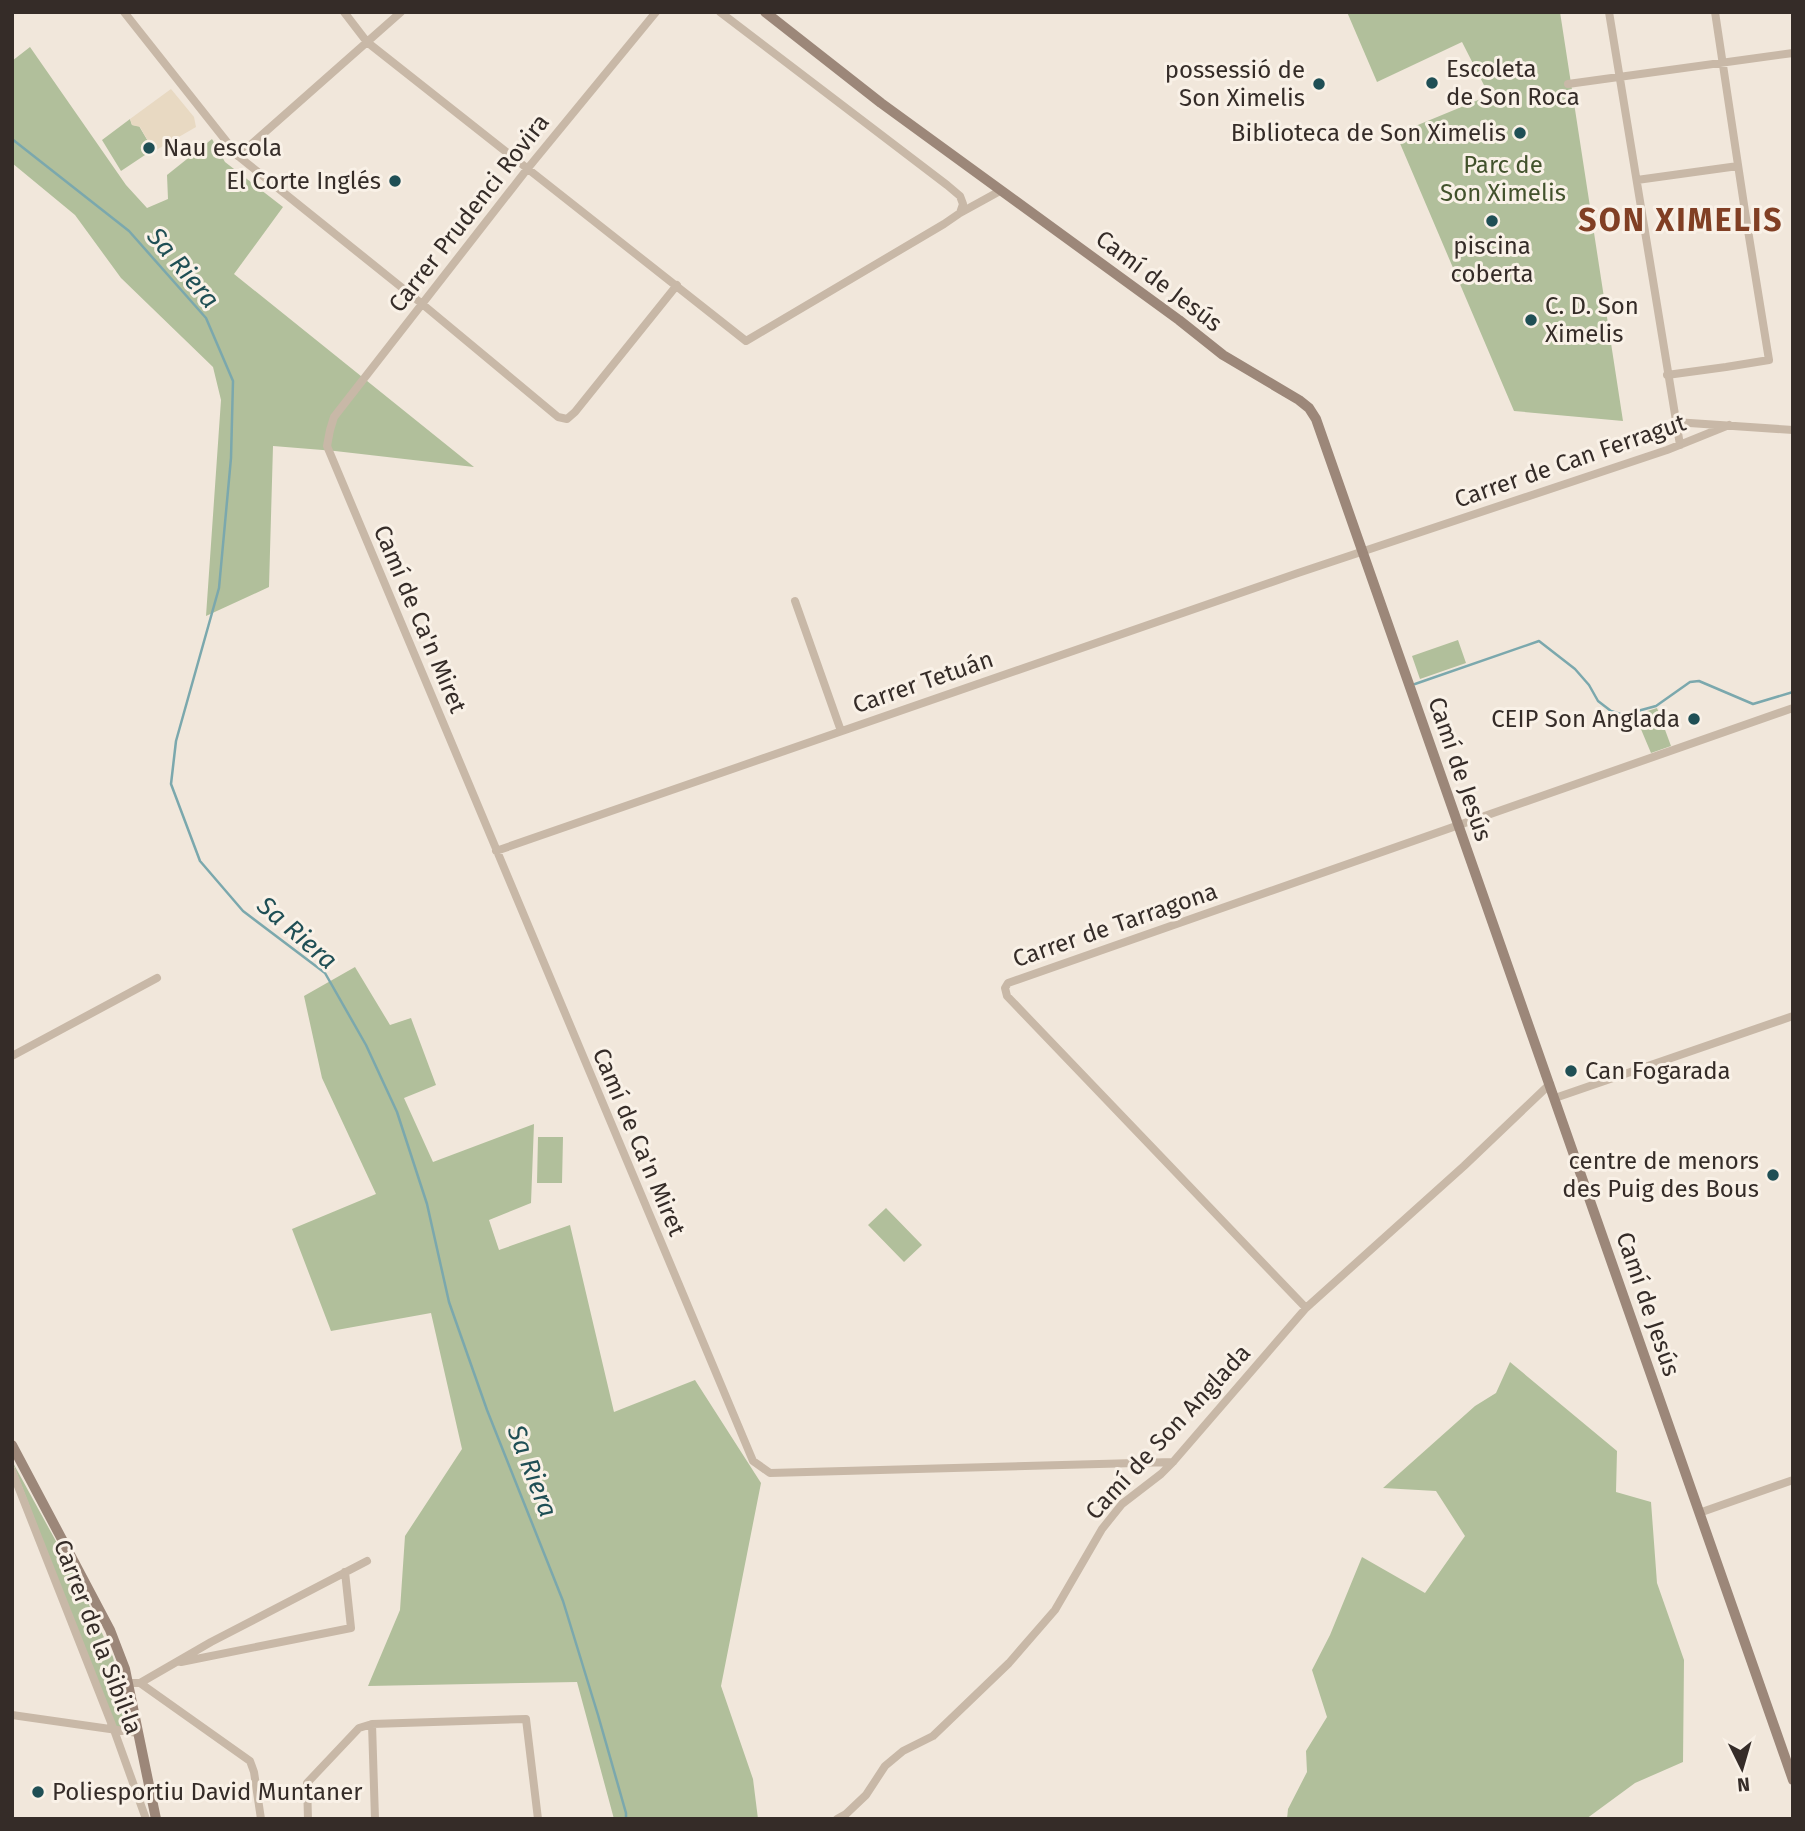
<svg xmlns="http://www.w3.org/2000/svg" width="1805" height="1831" viewBox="0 0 1805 1831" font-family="'Fira Sans',sans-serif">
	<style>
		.green { fill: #b1bf9b }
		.plaza { fill: #e8d9c2 }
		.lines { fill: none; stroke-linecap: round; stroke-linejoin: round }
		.stream { stroke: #7ba8ad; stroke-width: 2.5 }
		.street { stroke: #c8b8a7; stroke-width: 8 }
		.secondary { stroke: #9c8779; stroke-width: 10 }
		.poi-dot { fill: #1f4f55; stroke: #f9f1e7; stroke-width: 2.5 }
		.labels { text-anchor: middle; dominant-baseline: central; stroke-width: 6; stroke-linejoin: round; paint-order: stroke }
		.poi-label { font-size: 24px; fill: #352c28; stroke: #f9f1e7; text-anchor: start }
		.park-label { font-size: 24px; fill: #42522c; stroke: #f9f1e7 }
		.street-label { font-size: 24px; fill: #352c28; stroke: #f9f1e7 }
		.water-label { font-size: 26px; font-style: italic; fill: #1f4f55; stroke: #f9f1e7 }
		.district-label { font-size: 32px; font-weight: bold; letter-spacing: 2px; fill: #813f24; stroke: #f9f1e7 }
	</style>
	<rect width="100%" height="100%" fill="#f1e7db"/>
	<path class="green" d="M1347 12H1560L1623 421 1514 411 1396 134 1488 96 1487 91 1462 42 1377 82Z
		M30 47 126 185 147 208 168 199 167 175 212 139 225 162 283 207 234 274 474 467 335 451 273 446 269 587 206 616 221 400 213 367 121 278 75 215 12 163V61Z
		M130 119 132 125 139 126 152 148 151 151 121 171 102 140Z
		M1458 640 1466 663 1420 679 1412 656Z
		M1657 708 1671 746 1651 753 1635 715Z
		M355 967 390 1025 411 1018 436 1085 404 1098 433 1162 534 1124 531 1203 489 1220 499 1250 570 1225 614 1412 695 1380 761 1483 721 1686 753 1779 758 1819H614L577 1682 368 1686 400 1610 405 1536 462 1449 431 1313 331 1331 292 1229 376 1194 322 1078 304 996Z
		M538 1137H563L562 1183H537Z
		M886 1208 922 1245 904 1262 868 1225Z
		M1510 1362 1617 1451 1616 1492 1651 1502 1657 1583 1684 1660 1683 1762 1635 1783 1586 1819H1287L1288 1809 1307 1772 1306 1751 1327 1717 1312 1670 1330 1635 1362 1557 1425 1593 1465 1536 1436 1491 1383 1488 1475 1406 1496 1393Z
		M12 1461 80 1585 113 1657 130 1730 115 1727Z"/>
	<path class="plaza" d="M171 89 194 117 196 127 151 153 152 148 140 127 132 125 130 119Z"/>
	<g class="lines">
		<path class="stream" d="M12 139 129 231 206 318 233 381 231 458 219 588 176 741 171 784 200 861 243 911 325 973 366 1045 397 1112 427 1204 449 1302 487 1410 563 1601 598 1715 626 1813V1819
			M1415 684 1539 641 1575 669 1589 685 1598 701 1611 711 1623 715 1656 706 1690 682 1699 681 1753 704 1793 692"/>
		<path class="street" d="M124 12 238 156 421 303 558 417 567 419 575 412 677 285
			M344 12 367 42 746 341 944 224 960 213 963 204 960 196 947 185 720 12
			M656 12 528 168 334 417 330 430 327 446 753 1461 770 1473 1173 1462
			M1609 12 1680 445
			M1568 84 1793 53
			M238 156 401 12
			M1637 180 1738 166
			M960 213 1000 191
			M1667 375 1726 367 1769 360 1746 218 1715 12
			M1675 422 1793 430
			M795 601 841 731
			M496 851 1298 573 1667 450 1729 425
			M12 1056 157 978
			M1555 1098 1793 1016
			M1306 1308 1007 996 1005 988 1008 983 1793 708
			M12 1471 114 1730 146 1819
			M1699 1513 1793 1480
			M181 1662 351 1628 345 1572
			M127 1683H140L211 1642 367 1561
			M140 1683 250 1761 254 1772 261 1819
			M12 1715 138 1733
			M372 1724 375 1819
			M308 1819 307 1783 359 1728 372 1724 526 1719 538 1819
			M837 1819 846 1814 866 1795 885 1766 903 1751 933 1736 1009 1663 1055 1610 1102 1529 1122 1504 1161 1474 1173 1462 1306 1308 1464 1166 1550 1084"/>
		<path class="secondary" d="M765 12 881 103 1179 320 1223 355 1299 400 1309 408 1316 419 1793 1780
			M12 1445 110 1630 125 1669 156 1819"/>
	</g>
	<g class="poi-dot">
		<circle cx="1432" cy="83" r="7"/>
		<circle cx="1319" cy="84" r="7"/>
		<circle cx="1520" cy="133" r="7"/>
		<circle cx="149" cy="148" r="7"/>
		<circle cx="395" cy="181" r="7"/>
		<circle cx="1492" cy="221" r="7"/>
		<circle cx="1531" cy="320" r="7"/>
		<circle cx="1694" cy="719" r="7"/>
		<circle cx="1571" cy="1071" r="7"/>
		<circle cx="1773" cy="1175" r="7"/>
		<circle cx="38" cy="1792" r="7"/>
	</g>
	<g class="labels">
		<g class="poi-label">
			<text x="1446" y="69">Escoleta<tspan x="1446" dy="28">de Son Roca</tspan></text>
			<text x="1305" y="70" text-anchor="end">possessió de<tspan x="1305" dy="28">Son Ximelis</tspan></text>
			<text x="1506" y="133" text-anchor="end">Biblioteca de Son Ximelis</text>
			<text x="163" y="148">Nau escola</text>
			<text x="381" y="181" text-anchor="end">El Corte Inglés</text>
			<text x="1492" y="246" text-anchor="middle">piscina<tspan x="1492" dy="28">coberta</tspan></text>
			<text x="1545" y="306">C. D. Son<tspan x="1545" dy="28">Ximelis</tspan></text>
			<text x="1680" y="719" text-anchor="end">CEIP Son Anglada</text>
			<text x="1585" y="1071">Can Fogarada</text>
			<text x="1759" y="1161" text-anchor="end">centre de menors<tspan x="1759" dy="28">des Puig des Bous</tspan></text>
			<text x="52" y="1792">Poliesportiu David Muntaner</text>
		</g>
		<g class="park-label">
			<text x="1503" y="165">Parc de<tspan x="1503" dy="28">Son Ximelis</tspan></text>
		</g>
		<g class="street-label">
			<text transform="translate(469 213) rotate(-52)">Carrer Prudenci Rovira</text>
			<text transform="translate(1159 281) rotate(37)">Camí de Jesús</text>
			<text transform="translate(1570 461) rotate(-19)">Carrer de Can Ferragut</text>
			<text transform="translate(420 619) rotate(67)">Camí de Ca'n Miret</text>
			<text transform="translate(923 682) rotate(-19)">Carrer Tetuán</text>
			<text transform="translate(1460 769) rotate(71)">Camí de Jesús</text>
			<text transform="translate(1115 925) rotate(-19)">Carrer de Tarragona</text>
			<text transform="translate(639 1142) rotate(67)">Camí de Ca'n Miret</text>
			<text transform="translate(1648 1304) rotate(71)">Camí de Jesús</text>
			<text transform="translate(1168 1432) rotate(-47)">Camí de Son Anglada</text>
			<text transform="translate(98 1637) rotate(69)">Carrer de la Sibil·la</text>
		</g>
		<g class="water-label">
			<text transform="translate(183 268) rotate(50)">Sa Riera</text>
			<text transform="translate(297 933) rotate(41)">Sa Riera</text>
			<text transform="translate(532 1471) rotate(69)">Sa Riera</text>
		</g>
		<g class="district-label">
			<text x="1681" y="220">SON XIMELIS</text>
		</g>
	</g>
	<rect width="1805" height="1831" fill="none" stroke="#352c28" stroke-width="28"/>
	<g transform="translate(1742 1768) rotate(175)" stroke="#f9f1e7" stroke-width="5" paint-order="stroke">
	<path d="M0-5L12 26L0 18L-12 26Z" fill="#352c28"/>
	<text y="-10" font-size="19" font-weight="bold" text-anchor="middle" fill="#352c28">N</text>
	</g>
</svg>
